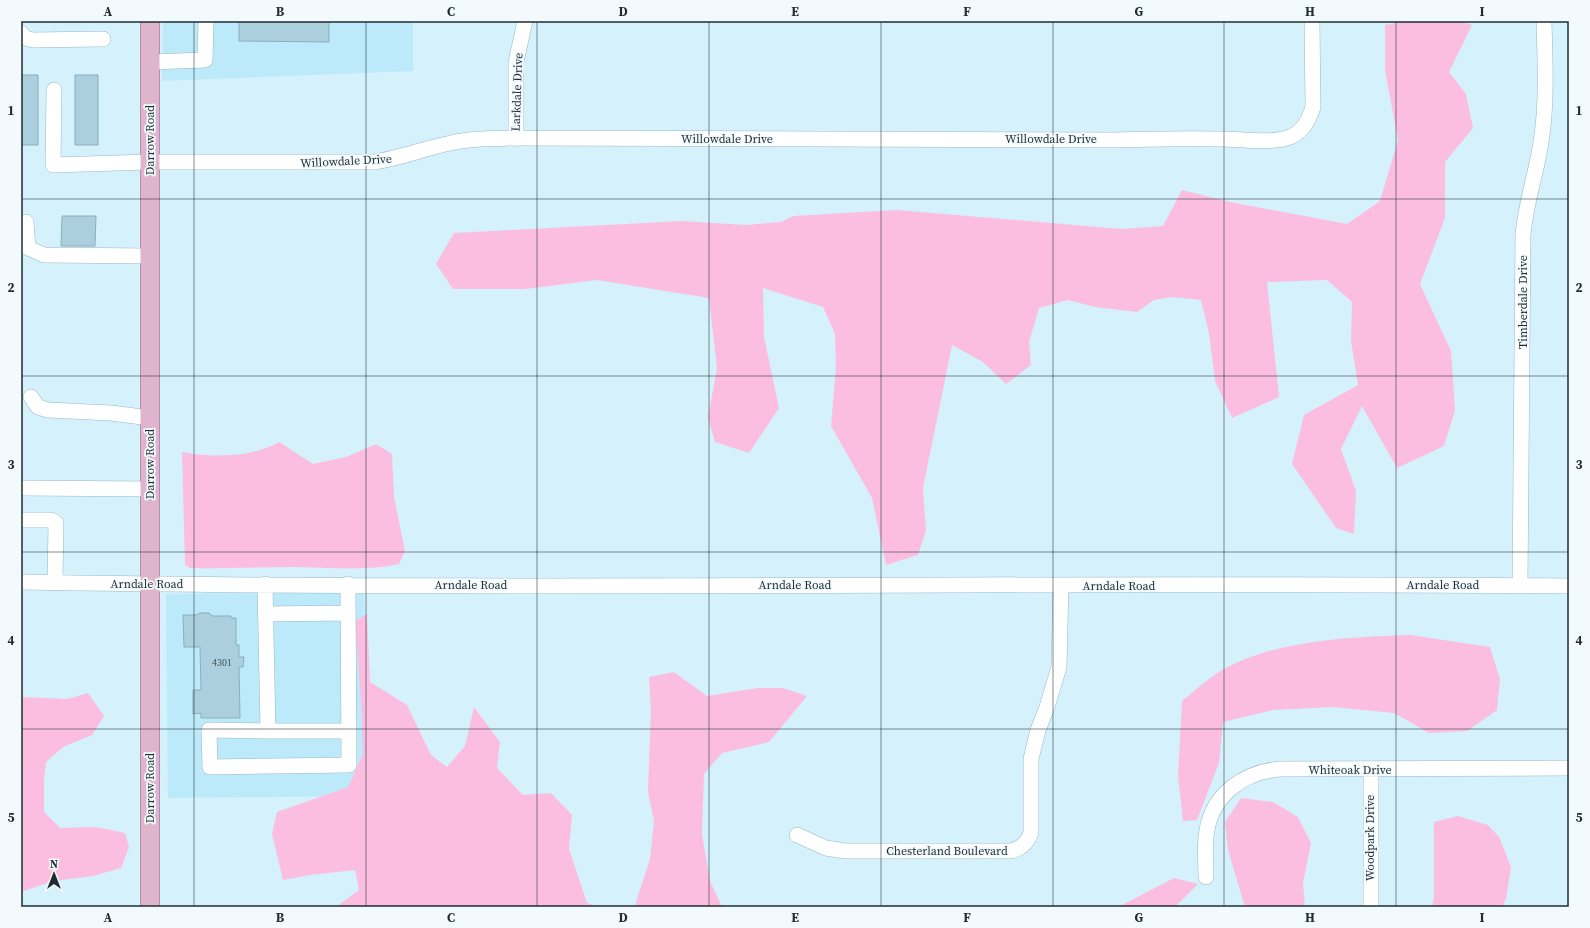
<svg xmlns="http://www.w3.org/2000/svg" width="1590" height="928" viewBox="0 0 1590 928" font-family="'Source Serif 4',serif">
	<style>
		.built { fill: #bceafb }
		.green { fill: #fcbee0 }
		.building { fill: #abcfdc; stroke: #8baebb }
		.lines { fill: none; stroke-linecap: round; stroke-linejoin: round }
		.minor-casing { stroke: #96b9c6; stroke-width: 16 }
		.major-casing { stroke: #8e6581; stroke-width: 20 }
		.minor { stroke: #fff; stroke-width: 15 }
		.major { stroke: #dfb5cd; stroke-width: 19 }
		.grid { fill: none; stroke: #1f2d32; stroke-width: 1; stroke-opacity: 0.55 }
		.labels { text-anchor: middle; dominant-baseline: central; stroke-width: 3.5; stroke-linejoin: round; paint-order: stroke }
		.number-label { font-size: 10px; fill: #42565c }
		.street-label { font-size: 12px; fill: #1f2d32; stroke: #f3fafd }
		.neatline { fill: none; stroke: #1f2d32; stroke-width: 1.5 }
		.grid-label { font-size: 13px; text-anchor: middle; font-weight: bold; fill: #1f2d32 }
	</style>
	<rect width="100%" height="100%" fill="#d4f1fc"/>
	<path class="built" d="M163 21H413V71L162 81Z
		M364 592 366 796 168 798 166 594Z"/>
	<path class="green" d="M1408 21H1460L1472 25 1449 72 1466 94 1473 128 1445 162V218L1420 284 1451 351 1455 410 1444 446 1397 468 1362 406 1341 449 1356 491 1354 534 1336 528 1292 464 1304 415 1358 385 1351 341 1352 302 1327 280 1267 282 1279 397 1232 418 1215 381 1209 333 1201 300 1172 297 1154 300 1137 312 1095 307 1068 300 1039 308 1029 342 1031 365 1006 384 983 362 952 345 923 488 926 530 918 555 886 565 872 498 831 426 836 367 835 334 823 307 763 288 764 337 779 408 749 453 715 442 708 418 717 368 709 298 597 280 525 289H453L436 264 454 233 682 221 745 225 781 222 793 216 897 210 1121 229 1163 226 1182 190 1230 202 1347 224 1380 201 1398 140 1385 70V25Z
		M279 442 313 464 346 457 376 444 392 454 394 497 405 551 399 564C363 572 327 567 291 567 257 567 224 569 190 568L185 565 182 452C210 458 255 457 279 442Z
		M367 614 370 682 407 705 431 755 447 767 465 746 474 707 500 742 497 768 523 795 551 793 572 815 569 849 587 903 600 907H336L359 890 355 870 310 875 283 880 272 834 277 812 348 787 363 754 361 701 355 621Z
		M1410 635 1490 647 1500 679 1497 710 1467 731 1429 733 1394 713 1333 707 1273 710 1223 722 1219 763 1197 820 1183 821 1178 776 1182 701C1196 690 1210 676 1226 668 1278 640 1352 637 1410 635Z
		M674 672 707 696 758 688H783L807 696 769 742 722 753 704 774 702 834 710 881 721 905 731 907H629L635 905 650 859 654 821 648 792 651 710 649 677Z
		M88 693 104 716 92 735 63 747 46 762 44 779V812L60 828 96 827 125 833 129 847 121 868 93 876 53 881 21 892V697L67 699Z
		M1241 798 1273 802 1298 817 1311 843 1303 883 1305 907H1245L1228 850 1225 822Z
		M1458 816 1488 825 1499 837 1511 867 1506 899 1502 907H1432L1434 897V822Z
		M1174 878 1198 884 1175 907H1118Z"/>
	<path class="building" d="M239 21H329V42L239 41Z
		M21 75H38V145H21Z
		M75 75H98V145H75Z
		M62 216H96L95 246H61Z
		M200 613H209L212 616H231V618H236V645H239V657H244L243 667H239L240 718H201V713L193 714V690H201L200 647H184L183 615H196Z"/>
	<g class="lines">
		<g class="minor-casing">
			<path id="minor" d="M21 33 25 38 33 40 103 39
				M150 62 205 60 206 21
				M54 90 53 165 150 162H374C401 158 425 148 451 143 470 138 490 139 509 138L1114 140C1150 139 1186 138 1222 139 1241 139 1272 144 1290 137 1303 132 1309 120 1313 107L1312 21
				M516 139V62L525 21
				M26 222 28 248 44 255 151 256
				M31 397 38 407 48 410 111 413 150 418
				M21 488 150 489
				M21 520H51L56 523 55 582
				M21 582C537 591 1053 581 1569 586
				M265 584 268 731 209 730 210 767 349 765 348 584
				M1520 585 1523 235C1526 200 1538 169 1542 135 1547 98 1545 59 1544 21
				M265 614 348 613
				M268 731H349
				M797 835 826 848 845 851H1011C1022 848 1028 843 1031 832V759L1038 730 1047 707 1059 667 1061 586
				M1206 877C1206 862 1204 845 1207 830 1213 794 1244 772 1280 769L1569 768
				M1371 907V770"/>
		</g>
		<g class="major-casing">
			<path id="major" d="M150 907V21"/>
		</g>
		<use href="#minor" class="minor"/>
		<use href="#major" class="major"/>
	</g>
	<path class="grid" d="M194 21V907M366 21V907M537 21V907M709 21V907M881 21V907M1053 21V907M1224 21V907M1396 21V907M21 199H1569M21 376H1569M21 552H1569M21 729H1569"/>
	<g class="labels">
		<g class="number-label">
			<text x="222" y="662">4301</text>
		</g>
		<g class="street-label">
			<text transform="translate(517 92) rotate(-88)">Larkdale Drive</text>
			<text x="727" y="139">Willowdale Drive</text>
			<text x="1051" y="139">Willowdale Drive</text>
			<text transform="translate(150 140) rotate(-90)">Darrow Road</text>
			<text transform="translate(346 161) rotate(-3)">Willowdale Drive</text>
			<text transform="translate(1523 302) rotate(-90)">Timberdale Drive</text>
			<text transform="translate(150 464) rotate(-90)">Darrow Road</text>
			<text x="147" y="584">Arndale Road</text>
			<text x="471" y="585">Arndale Road</text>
			<text x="795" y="585">Arndale Road</text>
			<text x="1443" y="585">Arndale Road</text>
			<text x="1119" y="586">Arndale Road</text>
			<text x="1350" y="770">Whiteoak Drive</text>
			<text transform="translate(150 788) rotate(-90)">Darrow Road</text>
			<text transform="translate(1370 838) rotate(-90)">Woodpark Drive</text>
			<text x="947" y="851">Chesterland Boulevard</text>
		</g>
	</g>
	<rect width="1590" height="928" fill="none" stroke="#f3fafd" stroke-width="44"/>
	<g transform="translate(54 874)" stroke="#f3fafd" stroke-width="3" paint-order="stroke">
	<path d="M0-3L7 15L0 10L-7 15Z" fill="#1f2d32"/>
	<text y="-6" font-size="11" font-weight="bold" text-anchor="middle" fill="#1f2d32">N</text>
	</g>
	<rect x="22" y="22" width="1546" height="884" class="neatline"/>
	<g class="grid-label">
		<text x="108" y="16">A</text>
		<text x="280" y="16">B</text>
		<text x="451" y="16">C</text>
		<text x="623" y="16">D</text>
		<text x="795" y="16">E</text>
		<text x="967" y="16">F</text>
		<text x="1139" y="16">G</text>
		<text x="1310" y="16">H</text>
		<text x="1482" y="16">I</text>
		<text x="11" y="115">1</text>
		<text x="1579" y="115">1</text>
		<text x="11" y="292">2</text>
		<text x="1579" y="292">2</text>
		<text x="11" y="469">3</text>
		<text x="1579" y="469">3</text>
		<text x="11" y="645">4</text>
		<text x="1579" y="645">4</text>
		<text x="11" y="822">5</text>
		<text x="1579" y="822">5</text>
		<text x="108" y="922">A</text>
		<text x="280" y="922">B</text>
		<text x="451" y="922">C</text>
		<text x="623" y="922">D</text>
		<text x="795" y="922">E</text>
		<text x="967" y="922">F</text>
		<text x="1139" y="922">G</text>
		<text x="1310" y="922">H</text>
		<text x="1482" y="922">I</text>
	</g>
</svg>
